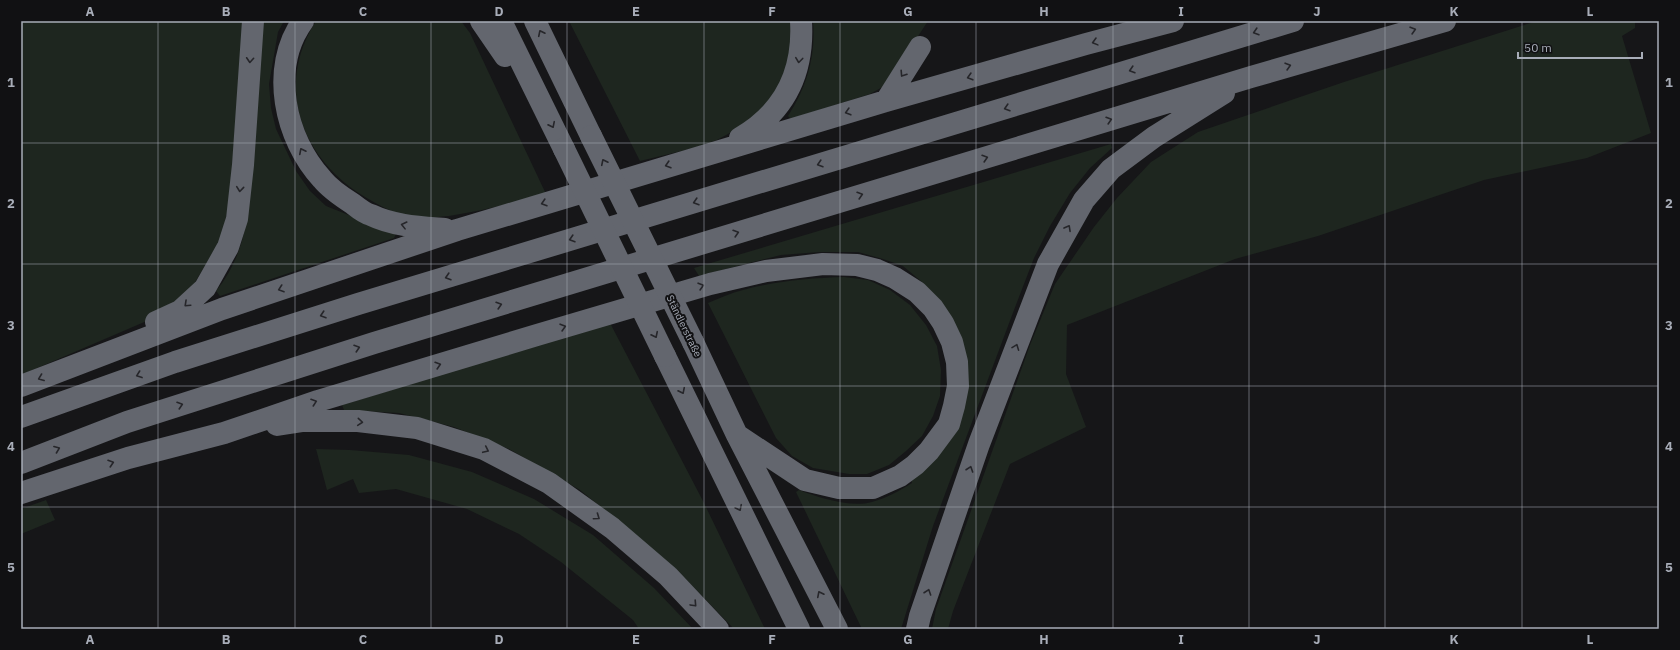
<svg xmlns="http://www.w3.org/2000/svg" width="1680" height="650" viewBox="0 0 1680 650" font-family="'IBM Plex Sans',sans-serif">
	<style>
		.green { fill: #1e261f }
		.lines { fill: none; stroke-linecap: round; stroke-linejoin: round }
		.highway { stroke: #63666e; stroke-width: 22 }
		.highway-bridge { stroke: #63666e; stroke-width: 22 }
		.oneway { stroke: #26262a }
		.grid { fill: none; stroke: #a8adb8; stroke-width: 1; stroke-opacity: 0.55 }
		.labels { text-anchor: middle; dominant-baseline: central; stroke-width: 4; stroke-linejoin: round; paint-order: stroke }
		.street-label { font-size: 10px; fill: #a8adb8; stroke: #111113 }
		.neatline { fill: none; stroke: #a8adb8; stroke-width: 1.5 }
		.grid-label { font-size: 13px; text-anchor: middle; font-weight: bold; fill: #a8adb8 }
	</style>
	<rect width="100%" height="100%" fill="#161618"/>
	<path class="green" d="M21 21H243L230 198 222 237 194 284 170 307 149 320 21 375Z
		M262 21H284L278 32 269 84 271 108 276 129 296 171 310 191 326 206 396 234 394 238 220 296 216 291C254 245 250 186 254 131 256 94 260 58 262 21Z
		M316 21H461L470 33 546 194C514 203 482 211 449 216 437 217 424 219 412 217 395 214 380 206 365 197 301 159 274 86 316 21Z
		M569 21H793L788 70 778 92 746 124 717 140 694 148 640 161Z
		M813 21H928L886 85 870 94 791 119 788 116C807 87 816 56 813 21Z
		M1537 21H1635V28L1622 36 1651 133 1587 158 1484 180 1318 236 1235 259 1067 325 1066 374 1086 427 1010 464 953 611 948 629H932L936 609 1030 345 1055 284 1094 227 1117 198 1151 162 1198 132 1344 82Z
		M1111 144 1112 148 1090 168 1070 193 1050 226 1034 258 1014 310 933 526 901 629H862L796 492 799 490C820 498 851 508 872 502 887 498 899 491 912 483L911 479 965 400 922 282 903 266 883 259 858 252H820L781 255 699 276 694 268Z
		M844 277 868 280 890 290 910 305 926 325 937 346 941 370 940 396 933 416 922 436 906 451 889 465 867 474H849L813 468 792 456 776 438 708 303C720 298 731 293 743 290 776 281 810 278 844 277Z
		M610 323 703 501 765 629H734L674 567 580 490 509 449 454 427 399 413 344 410 342 405Z
		M316 449 350 450 409 455 472 472 534 499 593 535 654 588 693 629H639L633 620 561 562 519 534 467 509 396 489 359 493 353 479 327 490Z
		M46 500 55 520 21 534V509Z"/>
	<g class="lines">
		<path class="highway" d="M303 21C269 68 285 139 322 179 330 189 342 197 353 204 358 208 364 213 371 215 394 226 420 227 445 229
			M481 21 505 56
			M501 21 564 149
			M535 21 591 136
			M886 101 920 47
			M740 138C785 112 804 72 801 21
			M156 322 180 311 205 288 228 247 237 219 243 165 253 21
			M693 342 737 435 837 629
			M665 356 799 629
			M21 386 222 309 457 230 886 101 1086 44 1173 21
			M21 417 175 362 358 304 1293 21
			M277 425 303 421H358L417 428 484 449 549 483 612 528 668 576 718 629
			M21 463 127 422 374 343 1251 77 1445 21
			M21 493 128 458 224 433 318 401 537 335 710 284 766 271 823 264 857 265 877 270 895 278 917 292 933 308 943 323 952 342 957 362 958 386 954 406 949 424 929 451 915 465 900 476 873 488H839L805 480 737 435
			M917 629 920 616 979 444 1048 264 1084 200 1111 169 1154 137 1224 93"/>
		<path class="highway-bridge" d="M591 136 693 342
			M564 149 665 356"/>
	</g>
	<defs><path id="oneway-chevron" d="M-2-3.5L2.5 0L-2 3.5" fill="none" stroke-width="1.6" stroke-linecap="round" stroke-linejoin="round"/></defs>
	<g class="oneway">
		<use href="#oneway-chevron" transform="translate(1413 30) rotate(-16)"/>
		<use href="#oneway-chevron" transform="translate(1256 32) rotate(163)"/>
		<use href="#oneway-chevron" transform="translate(541 33) rotate(-116)"/>
		<use href="#oneway-chevron" transform="translate(1095 42) rotate(165)"/>
		<use href="#oneway-chevron" transform="translate(250 60) rotate(94)"/>
		<use href="#oneway-chevron" transform="translate(799 60) rotate(97)"/>
		<use href="#oneway-chevron" transform="translate(1288 66) rotate(-16)"/>
		<use href="#oneway-chevron" transform="translate(1132 70) rotate(163)"/>
		<use href="#oneway-chevron" transform="translate(903 74) rotate(123)"/>
		<use href="#oneway-chevron" transform="translate(970 77) rotate(164)"/>
		<use href="#oneway-chevron" transform="translate(1007 108) rotate(163)"/>
		<use href="#oneway-chevron" transform="translate(848 112) rotate(164)"/>
		<use href="#oneway-chevron" transform="translate(1109 120) rotate(-17)"/>
		<use href="#oneway-chevron" transform="translate(552 125) rotate(64)"/>
		<use href="#oneway-chevron" transform="translate(302 151) rotate(-117)"/>
		<use href="#oneway-chevron" transform="translate(985 158) rotate(-17)"/>
		<use href="#oneway-chevron" transform="translate(604 162) rotate(-116)"/>
		<use href="#oneway-chevron" transform="translate(820 164) rotate(163)"/>
		<use href="#oneway-chevron" transform="translate(668 165) rotate(163)"/>
		<use href="#oneway-chevron" transform="translate(240 189) rotate(96)"/>
		<use href="#oneway-chevron" transform="translate(860 195) rotate(-17)"/>
		<use href="#oneway-chevron" transform="translate(696 202) rotate(163)"/>
		<use href="#oneway-chevron" transform="translate(544 203) rotate(163)"/>
		<use href="#oneway-chevron" transform="translate(404 225) rotate(-166)"/>
		<use href="#oneway-chevron" transform="translate(1068 228) rotate(-61)"/>
		<use href="#oneway-chevron" transform="translate(736 233) rotate(-17)"/>
		<use href="#oneway-chevron" transform="translate(572 239) rotate(163)"/>
		<use href="#oneway-chevron" transform="translate(448 277) rotate(163)"/>
		<use href="#oneway-chevron" transform="translate(701 286) rotate(-16)"/>
		<use href="#oneway-chevron" transform="translate(281 289) rotate(161)"/>
		<use href="#oneway-chevron" transform="translate(187 304) rotate(137)"/>
		<use href="#oneway-chevron" transform="translate(499 305) rotate(-17)"/>
		<use href="#oneway-chevron" transform="translate(323 315) rotate(162)"/>
		<use href="#oneway-chevron" transform="translate(563 327) rotate(-16)"/>
		<use href="#oneway-chevron" transform="translate(655 335) rotate(64)"/>
		<use href="#oneway-chevron" transform="translate(1016 347) rotate(-69)"/>
		<use href="#oneway-chevron" transform="translate(357 348) rotate(-18)"/>
		<use href="#oneway-chevron" transform="translate(438 365) rotate(-17)"/>
		<use href="#oneway-chevron" transform="translate(139 375) rotate(160)"/>
		<use href="#oneway-chevron" transform="translate(41 378) rotate(159)"/>
		<use href="#oneway-chevron" transform="translate(682 391) rotate(64)"/>
		<use href="#oneway-chevron" transform="translate(314 402) rotate(-19)"/>
		<use href="#oneway-chevron" transform="translate(180 405) rotate(-18)"/>
		<use href="#oneway-chevron" transform="translate(360 422) rotate(5)"/>
		<use href="#oneway-chevron" transform="translate(57 449) rotate(-21)"/>
		<use href="#oneway-chevron" transform="translate(486 450) rotate(25)"/>
		<use href="#oneway-chevron" transform="translate(111 463) rotate(-18)"/>
		<use href="#oneway-chevron" transform="translate(970 469) rotate(-71)"/>
		<use href="#oneway-chevron" transform="translate(739 508) rotate(64)"/>
		<use href="#oneway-chevron" transform="translate(597 517) rotate(35)"/>
		<use href="#oneway-chevron" transform="translate(928 592) rotate(-71)"/>
		<use href="#oneway-chevron" transform="translate(820 594) rotate(-117)"/>
		<use href="#oneway-chevron" transform="translate(694 604) rotate(47)"/>
	</g>
	<path class="grid" d="M158 21V629M295 21V629M431 21V629M567 21V629M704 21V629M840 21V629M976 21V629M1113 21V629M1249 21V629M1385 21V629M1522 21V629M21 143H1659M21 264H1659M21 386H1659M21 507H1659"/>
	<g class="labels">
		<g class="street-label">
			<text transform="translate(684 326) rotate(64)">Ständlerstraße</text>
		</g>
	</g>
	<rect width="1680" height="650" fill="none" stroke="#111113" stroke-width="44"/>
	<path d="M1518 52v6h124v-6" fill="none" stroke="#a8adb8" stroke-width="2"/>
	<text x="1524" y="52" font-size="12" fill="#a8adb8" stroke="#111113" stroke-width="3" paint-order="stroke">50 m</text>
	<rect x="22" y="22" width="1636" height="606" class="neatline"/>
	<g class="grid-label">
		<text x="90" y="16">A</text>
		<text x="226" y="16">B</text>
		<text x="363" y="16">C</text>
		<text x="499" y="16">D</text>
		<text x="636" y="16">E</text>
		<text x="772" y="16">F</text>
		<text x="908" y="16">G</text>
		<text x="1044" y="16">H</text>
		<text x="1181" y="16">I</text>
		<text x="1317" y="16">J</text>
		<text x="1454" y="16">K</text>
		<text x="1590" y="16">L</text>
		<text x="11" y="87">1</text>
		<text x="1669" y="87">1</text>
		<text x="11" y="208">2</text>
		<text x="1669" y="208">2</text>
		<text x="11" y="330">3</text>
		<text x="1669" y="330">3</text>
		<text x="11" y="451">4</text>
		<text x="1669" y="451">4</text>
		<text x="11" y="572">5</text>
		<text x="1669" y="572">5</text>
		<text x="90" y="644">A</text>
		<text x="226" y="644">B</text>
		<text x="363" y="644">C</text>
		<text x="499" y="644">D</text>
		<text x="636" y="644">E</text>
		<text x="772" y="644">F</text>
		<text x="908" y="644">G</text>
		<text x="1044" y="644">H</text>
		<text x="1181" y="644">I</text>
		<text x="1317" y="644">J</text>
		<text x="1454" y="644">K</text>
		<text x="1590" y="644">L</text>
	</g>
</svg>
